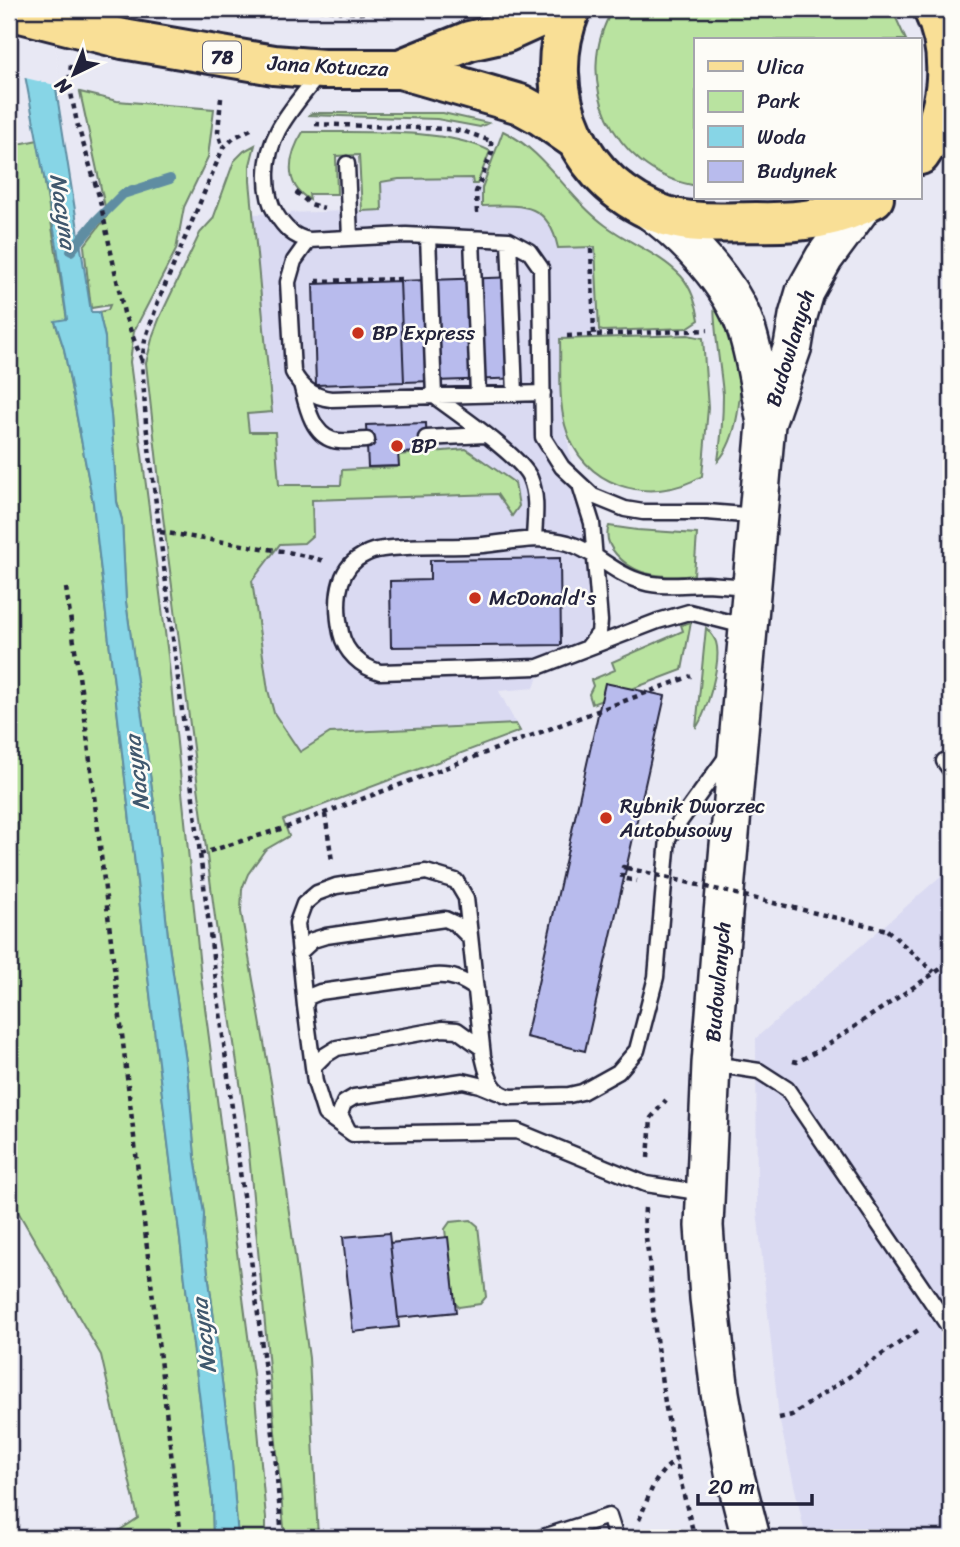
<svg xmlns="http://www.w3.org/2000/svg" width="960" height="1547" viewBox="0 0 960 1547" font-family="Sriracha,sans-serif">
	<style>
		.built { fill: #dadaf2 }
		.green { fill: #b9e3a0; stroke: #6e826e; stroke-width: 2 }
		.water { fill: #87d5e6; stroke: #5f8da2; stroke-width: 2 }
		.pier { fill: #e8e8f4 }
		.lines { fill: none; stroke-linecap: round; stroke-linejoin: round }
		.stream { stroke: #5f8da2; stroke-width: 10 }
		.building { fill: #b8bbed; stroke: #22223b; stroke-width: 2 }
		.service-casing { stroke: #22223b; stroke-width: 19 }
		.tertiary-casing { stroke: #22223b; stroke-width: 42 }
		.primary-casing { stroke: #22223b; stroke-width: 44 }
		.path { stroke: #22223b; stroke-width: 4.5; stroke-dasharray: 5 5; stroke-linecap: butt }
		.service { stroke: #fdfcf7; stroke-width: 14 }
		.tertiary { stroke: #fdfcf7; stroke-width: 37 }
		.primary { stroke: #f9df96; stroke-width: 38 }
		.primary-bridge-casing { stroke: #22223b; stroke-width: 44; stroke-linecap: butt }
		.path-bridge { stroke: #22223b; stroke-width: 4.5; stroke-dasharray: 5 5; stroke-linecap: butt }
		.primary-bridge { stroke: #f9df96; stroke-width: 38 }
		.poi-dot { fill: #c8321e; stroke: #fdfcf7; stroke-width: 2.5 }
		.labels { text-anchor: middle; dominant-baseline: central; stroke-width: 5; stroke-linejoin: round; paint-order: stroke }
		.shield { fill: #fdfcf7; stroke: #646373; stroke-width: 2 }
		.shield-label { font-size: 19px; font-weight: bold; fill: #22223b }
		.street-label { font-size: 21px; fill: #22223b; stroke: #fdfcf7 }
		.poi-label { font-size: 21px; fill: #22223b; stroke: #fdfcf7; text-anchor: start }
		.water-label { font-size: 23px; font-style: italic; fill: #40586e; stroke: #fdfcf7 }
	</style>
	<rect width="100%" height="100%" fill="#e8e8f4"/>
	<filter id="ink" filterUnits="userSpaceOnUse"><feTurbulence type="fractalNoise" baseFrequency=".0143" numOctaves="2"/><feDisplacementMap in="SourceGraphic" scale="14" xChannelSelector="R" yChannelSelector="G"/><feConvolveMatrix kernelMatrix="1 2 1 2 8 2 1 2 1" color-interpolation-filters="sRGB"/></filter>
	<g filter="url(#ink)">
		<path class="built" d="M473 178V184L482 188V206L518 204 530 208 540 215 550 226 558 248 595 247 597 338 560 340 563 414 581 516 593 612 588 631 585 637 574 648 544 659 534 688 499 691 516 724 330 733 301 753 274 713 268 690 252 581 280 544 275 433 249 432 247 413 272 411 253 214 381 210V183L399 179Z
			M951 867V1538H806L779 1418 757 1210 756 1038Z"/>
		<path class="green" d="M613 9H892L906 40H696V185H692C613 170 571 79 613 9Z
			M80 92 117 101 214 109 208 157 184 207 176 250 134 331 130 362 168 655 201 977 253 1374 266 1518V1538H238L231 1451 203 1234 204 1214 195 1157 188 1075 169 945 154 803 126 602 122 520 117 501 111 415 106 378 105 338 99 312 108 310 110 305 91 308 84 246 107 216Z
			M312 113H443L488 123 480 127 437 119 309 115Z
			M503 131C545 151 568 198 605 225 630 244 659 253 681 276 691 287 697 305 699 320L687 328 603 331 599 330 595 247 558 248C548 201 521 205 482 206V188Z
			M303 132C358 133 442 127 490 151L477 184H473L472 178 399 179 381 182 382 210 362 211 359 155 336 156 337 194H309L310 200C282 184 289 154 303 132Z
			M38 140 67 320 55 322 64 349 93 503 157 1054 212 1498 213 1538H108L138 1518 101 1355 9 1196V146Z
			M255 145 250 165V181L272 412 247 414 249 432H275L279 485H341L342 470 397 467 398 455 466 449 515 483 519 506 512 516 497 494 312 500 313 535 304 543 280 544 252 581 268 690 274 713 300 752 330 733 516 724 520 731 283 820 289 836 265 850 248 874 242 889 241 912 272 1088 309 1358 318 1538H285L246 1122 216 925 163 517 146 363 153 335 160 317 200 233 213 219 234 161 244 151Z
			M715 301C726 319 736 342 739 362 743 391 738 439 718 461 721 440 723 417 723 395 722 376 711 312 715 301Z
			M688 335 703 338 708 408 702 476C650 507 581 487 565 425 558 398 561 367 560 339Z
			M609 526 637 530 697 534 694 575C679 577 657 577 642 572 625 566 601 546 609 526Z
			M691 622 682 670 592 704 589 694 593 686 591 680 615 670 612 662 683 631 681 625Z
			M706 628C710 632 714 637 716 642 722 661 707 712 696 728Z
			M471 1220 478 1226 486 1297 480 1304 459 1307 453 1301 445 1229 450 1222Z"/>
		<path class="water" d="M52 36 56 89 91 312H99L105 338 106 378 111 415 117 502 122 520 126 602 154 803 169 946 188 1075 195 1157 204 1214 203 1234 231 1451 238 1538H213L212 1498 157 1054 93 503 64 349 55 321 67 319 57 246 18 38Z"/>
		<path class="pier" d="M14 9 56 36 59 86 21 77 15 39Z"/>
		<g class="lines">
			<path class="stream" d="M71 251 96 221 123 194 170 179"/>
		</g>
		<path class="building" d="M518 277 522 378 404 382 400 281Z
			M400 281 404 382 316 385 313 284Z
			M426 423 427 452 398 453 399 466 368 467 366 425Z
			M560 558 561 645 391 647 390 581 430 580V560Z
			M605 683 665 696 585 1051 526 1037Z
			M389 1233 399 1327 353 1332 343 1237Z
			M448 1237 456 1312 398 1318 390 1243Z"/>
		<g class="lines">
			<g class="service-casing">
				<path id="service" d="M319 74C295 106 265 134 267 178 267 190 269 203 276 214 284 227 293 237 309 240L406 235 509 240 529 251 541 268 543 437 562 467 593 496 625 509 643 512H707L757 516
					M347 164 350 238
					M428 236 434 396C455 412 522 457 530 478 538 497 535 517 534 538
					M472 238 478 394
					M309 240 294 261 288 282 293 372C301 388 314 397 331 399L543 393
					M509 240 515 394
					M301 384C306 402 311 434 333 440 343 443 356 440 367 440
					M426 438 485 435
					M581 488 592 523 600 621 599 633 588 647
					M748 627 689 612 658 621 538 667 380 672C361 667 345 652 341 633 336 608 335 575 357 559 363 555 370 551 377 550 411 544 448 548 483 545 513 542 538 535 568 543 595 551 615 575 643 582 664 588 685 584 707 584 721 585 735 586 750 587
					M944 761 951 771
					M299 953 313 940 326 936 445 919 456 924 469 937
					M305 1006 308 997 320 992 435 976C452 975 462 979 476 989
					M713 1064 759 1071 787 1089 951 1330
					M313 1067 324 1056 337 1048 443 1029 457 1030 482 1048
					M348 1130 340 1114 344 1103 354 1097 463 1081 480 1085 497 1092
					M704 1193 646 1184 517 1131 353 1134 325 1114 315 1082 305 1006 297 923 304 904 317 893 336 886 426 872 456 881 466 898 483 1056C487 1073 491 1095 512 1097L569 1095 582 1092 618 1072 637 1050 656 977 668 838 727 756
					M540 1538 609 1516 616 1538"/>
			</g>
			<g class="tertiary-casing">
				<path id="tertiary" d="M648 209C685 235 731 283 746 328 756 358 760 391 766 423
					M751 1538 734 1472 720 1393 709 1298 704 1226 711 1064 723 914 766 424 793 346 798 316 805 292 824 258 864 204"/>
			</g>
			<g class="primary-casing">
				<path id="primary" d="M571 9C536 93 580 187 666 216 695 225 726 222 756 222 799 223 837 219 874 198
					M123 39 274 65 323 69H400L520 104 540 115 576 140
					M400 69 469 41 505 33 558 9
					M920 155C949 114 955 55 933 9"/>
			</g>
			<path class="path" d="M309 9 360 13 410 9
				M71 65 69 83 77 123 99 196 124 313 142 361
				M221 98 218 132 223 148
				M315 124 447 129 466 132 491 141
				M251 129 235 137 223 148 158 302 145 340 142 362 146 424 274 1442 282 1538
				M296 192 310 204 324 208
				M477 213 476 192 492 152 491 141
				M591 249 594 335
				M316 281 404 279
				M567 336 708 330
				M160 532 288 552 325 561
				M66 588 84 710 181 1538
				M325 814 332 861
				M200 854 287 827 691 676
				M627 868 623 867 622 878 637 881
				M887 930 934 972
				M793 1061 797 1062 821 1049 951 962
				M943 1154 951 1166
				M648 1158 651 1118 666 1100
				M645 1208C643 1233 649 1249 650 1272 656 1363 671 1451 695 1538
				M779 1418 792 1415 920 1329
				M639 1520C649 1498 653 1474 676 1461"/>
			<use href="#service" class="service"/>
			<use href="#tertiary" class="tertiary"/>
			<use href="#primary" class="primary"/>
			<g class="primary-bridge-casing">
				<path id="primary-bridge" d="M9 10 123 39"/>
			</g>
			<path class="path-bridge" d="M627 868 887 930"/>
			<use href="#primary-bridge" class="primary-bridge"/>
		</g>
	</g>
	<g class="poi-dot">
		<circle cx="358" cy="333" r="7"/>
		<circle cx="397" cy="446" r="7"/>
		<circle cx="475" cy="598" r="7"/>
		<circle cx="606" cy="818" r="7"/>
	</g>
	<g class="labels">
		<rect class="shield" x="203" y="41.5" width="38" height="31" rx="5"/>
		<g class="shield-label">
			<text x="222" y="57">78</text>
		</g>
		<g class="street-label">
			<text transform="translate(328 66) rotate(3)">Jana Kotucza</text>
			<text transform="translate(790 348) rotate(-73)">Budowlanych</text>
			<text transform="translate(718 982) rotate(-85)">Budowlanych</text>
		</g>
		<g class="poi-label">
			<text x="372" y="333">BP Express</text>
			<text x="411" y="446">BP</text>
			<text x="489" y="598">McDonald's</text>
			<text x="620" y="806">Rybnik Dworzec<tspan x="620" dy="24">Autobusowy</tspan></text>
		</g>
		<g class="water-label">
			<text transform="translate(63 211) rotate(82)">Nacyna</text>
			<text transform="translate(137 773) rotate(-97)">Nacyna</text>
			<text transform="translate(204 1336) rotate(-97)">Nacyna</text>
		</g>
	</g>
	<rect width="960" height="1547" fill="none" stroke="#fdfcf7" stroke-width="35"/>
	<rect x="18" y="18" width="925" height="1512" fill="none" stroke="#22223b" stroke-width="2.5" filter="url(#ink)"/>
	<rect x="694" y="38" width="228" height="161" fill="#fdfcf7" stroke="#a5a5ac" stroke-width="2"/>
	<rect x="708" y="61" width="35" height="10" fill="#f9df96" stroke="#a5a5ac" stroke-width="2"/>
	<text x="757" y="74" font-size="21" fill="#22223b">Ulica</text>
	<rect x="708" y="91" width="35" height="21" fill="#b9e3a0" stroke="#a5a5ac" stroke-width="2"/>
	<text x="757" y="108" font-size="21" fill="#22223b">Park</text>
	<rect x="708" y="126" width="35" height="21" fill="#87d5e6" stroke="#a5a5ac" stroke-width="2"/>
	<text x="757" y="144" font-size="21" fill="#22223b">Woda</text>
	<rect x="708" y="161" width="35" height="21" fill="#b8bbed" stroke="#a5a5ac" stroke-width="2"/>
	<text x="757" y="178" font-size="21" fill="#22223b">Budynek</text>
	<g transform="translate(74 74) rotate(223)" stroke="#fdfcf7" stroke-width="5" paint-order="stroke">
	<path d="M0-5L12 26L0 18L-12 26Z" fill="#22223b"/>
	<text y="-10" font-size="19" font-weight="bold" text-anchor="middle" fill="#22223b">N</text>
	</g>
	<path d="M698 1494v10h114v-10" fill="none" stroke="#22223b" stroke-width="3.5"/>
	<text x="708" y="1494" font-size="21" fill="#22223b" stroke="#fdfcf7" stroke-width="5" paint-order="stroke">20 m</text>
</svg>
